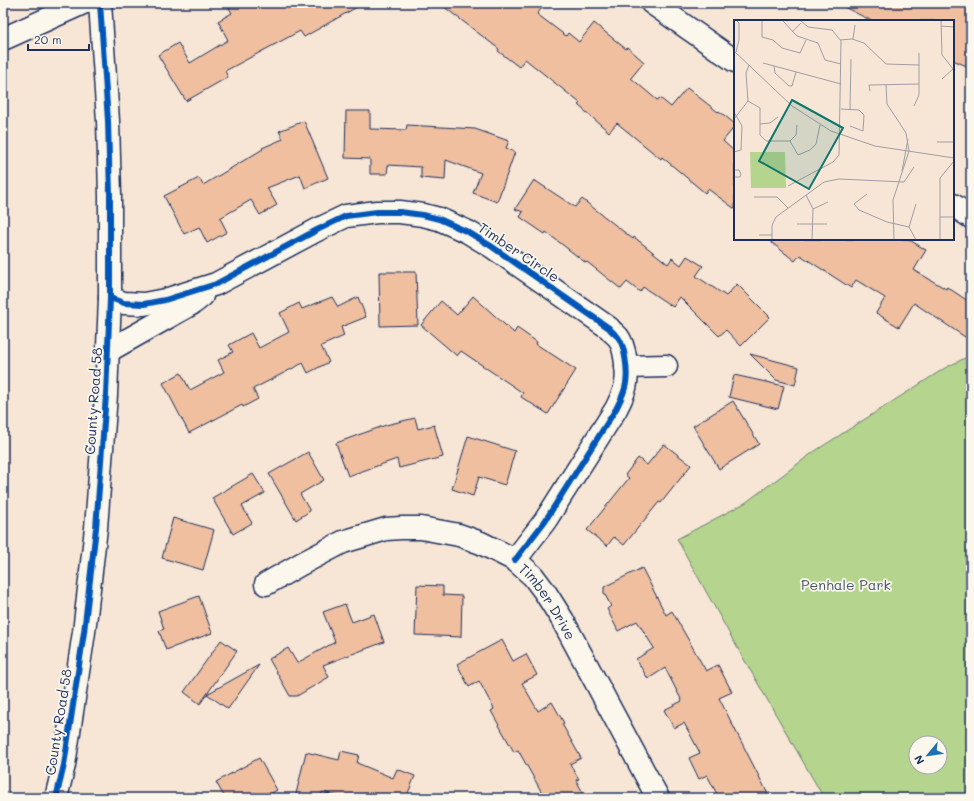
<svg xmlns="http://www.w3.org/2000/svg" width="974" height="801" viewBox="0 0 974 801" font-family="Mali,sans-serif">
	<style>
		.green { fill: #b5d48d; stroke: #688276; fill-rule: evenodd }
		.building { fill: #efbfa0; stroke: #1b2f5e }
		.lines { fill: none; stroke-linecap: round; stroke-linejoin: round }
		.minor-casing { stroke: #1b2f5e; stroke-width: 25 }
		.minor { stroke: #fbf7ec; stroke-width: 22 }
		.cycleway-casing { stroke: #fbf7ec; stroke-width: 8 }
		.cycleway { stroke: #0057b8; stroke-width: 6 }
		.labels { text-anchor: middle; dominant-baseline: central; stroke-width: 3.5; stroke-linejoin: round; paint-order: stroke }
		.street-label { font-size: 14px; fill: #1b2f5e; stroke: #fbf7ec }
		.park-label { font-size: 14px; fill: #42586a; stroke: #fbf7ec }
		.inset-road { fill: none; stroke: #9f9da5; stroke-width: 1 }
		.view { fill: #0f766e; fill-opacity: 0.15; stroke: #0f766e; stroke-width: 2 }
		.inset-edge { fill: none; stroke: #1b2f5e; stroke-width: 2 }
	</style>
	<rect width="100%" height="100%" fill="#f7e6d5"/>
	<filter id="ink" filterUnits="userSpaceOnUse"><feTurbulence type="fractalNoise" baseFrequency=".025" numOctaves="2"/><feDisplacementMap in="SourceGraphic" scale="8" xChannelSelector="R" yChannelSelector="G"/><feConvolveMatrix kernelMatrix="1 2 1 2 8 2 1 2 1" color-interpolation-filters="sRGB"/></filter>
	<g filter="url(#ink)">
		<path class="green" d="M971 355V798H824L734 642 677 539 745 503 815 451 945 368ZM916 743H940V767H916Z"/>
		<path class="building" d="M226 3H364L304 37 300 31 225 71 228 77 186 101 158 55 178 43 190 63 228 40 218 21 232 13Z
			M439 3H546L537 14 566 36 568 33 579 42 594 23 626 49 627 47 644 62 631 78 657 100 660 98 671 107 687 88 718 112 719 111 735 124V126L723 141 735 152V209L708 189 705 193 662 157 661 159 617 123 609 132 578 105 580 103 525 59 519 67 498 51 499 49Z
			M836 3H965L971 6V68L953 60V21H872Z
			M346 111H370V129L406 130 407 125 475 129 509 141 506 148 515 152 497 202 473 193 481 173 446 160 445 180 421 178V167L388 165 387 174H370V159L345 158Z
			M304 121 328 178 305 188 300 175 267 188 277 205 260 215 251 200 220 218 227 232 207 243 199 227 184 234 164 196 199 178 203 185 263 149 262 148 283 139 279 131Z
			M534 180 575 207 582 199 633 239 634 237 668 264 672 258 681 265 687 256 703 266 696 276 726 296 737 284 770 317 741 346 726 330 719 336 680 297 673 307 643 287 640 292 627 282 621 289 587 262 586 263 546 232 545 234 520 217 523 212 515 209Z
			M767 239H908L926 250 914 270 946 289 947 287 971 303V341L914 303 899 327 876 313 885 298 856 280 851 288 800 255 795 261Z
			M379 272H416L418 325 380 326Z
			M473 296 514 333 517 328 537 342 536 344 576 370 548 414 521 397 523 393 461 351 457 356 421 325 441 301 457 315Z
			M332 297 338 307 358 297 366 317 341 327 344 336 321 346 329 362 308 373 303 363 253 389 258 399 243 407 242 405 189 433 163 383 181 373 190 390 224 372 218 360 233 352 229 345 251 333 259 348 289 332 280 313 299 303 302 309Z
			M750 354 799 367 795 385 776 380Z
			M734 375 784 386 778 409 729 397Z
			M733 401 759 444 719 469 693 426Z
			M415 418 418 429 434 425 443 457 399 468 397 459 348 476 336 443 386 425Z
			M468 436 515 451 505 485 479 477 473 496 452 489Z
			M664 444 691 465 661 503 659 502 624 545 614 537 607 546 587 530 629 478 625 475 638 458 647 465Z
			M308 452 324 480 300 494 310 511 296 520 269 474Z
			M253 474 265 493 242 506 252 523 233 534 212 498Z
			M173 518 214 530 203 570 162 558Z
			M642 568 666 615 672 611 706 671 718 665 732 692 719 698 770 798H719L707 775 699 779 689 758 700 753 684 723 674 728 664 710 682 701 665 668 648 679 636 659 654 648 637 621 618 631 607 609 611 606 604 593V587Z
			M417 585 443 586V595L462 596 461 637 415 635Z
			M199 596 212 633 166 650 159 631 164 629 158 611Z
			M345 604 352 622 374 614 384 642 323 665 329 677 297 696H290L269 659 288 648 297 663 335 642 323 612Z
			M221 640 237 651 200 704 184 692Z
			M502 640 513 661 526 654 537 675 522 683 538 711 552 702 564 723 562 724 581 758 570 764 579 779 576 780 586 798H545L518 750 514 752 491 711 494 709 479 681 469 687 457 664Z
			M259 665 228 709 207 694Z
			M341 751 359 755 357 763 393 778 397 769 415 776 406 798H345L322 792 320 798H295L306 752 339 760Z
			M259 758 277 790 263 798H225L216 782Z"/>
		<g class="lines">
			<g class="minor-casing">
				<g id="minor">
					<path d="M652 3 735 61"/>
					<path d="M3 39 83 3"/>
					<path d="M953 205 971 217"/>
					<path d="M110 298 124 303 144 304 165 300 216 284 317 230 346 216 377 212H400L423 215 439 219 468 232 491 246 609 328C611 331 615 334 618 337 625 346 628 371 626 383 625 392 620 401 616 409L545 521 515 560"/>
					<path d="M108 351 193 303 202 296"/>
					<path d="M626 367 666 366"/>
					<path id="s1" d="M266 584 301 564 343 542 386 529 401 528H421L459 535 481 543 515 560 533 576 545 592 562 619 658 798"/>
					<path d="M56 798 64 765 84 632 96 528 106 395 110 298V195L108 121 100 3"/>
				</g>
			</g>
			<use href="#minor" class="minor"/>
			<g class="cycleway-casing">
				<path id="cycleway" d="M110 298 124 303 144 304 165 300 216 284 317 230 346 216 377 212H400L423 215 439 219 468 232 491 246 609 328C611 331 615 334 618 337 625 346 628 371 626 383 625 392 620 401 616 409L545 521 515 560
					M56 798 64 765 84 632 96 528 106 395 110 298V195L108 121 100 3"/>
			</g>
			<use href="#cycleway" class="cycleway"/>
		</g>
	</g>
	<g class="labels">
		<g class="street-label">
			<text transform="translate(519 252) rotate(34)">Timber Circle</text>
			<text transform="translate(93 401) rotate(-86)">County Road 58</text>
			<text stroke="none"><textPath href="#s1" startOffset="321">Timber Drive</textPath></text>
			<text transform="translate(58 722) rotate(-81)">County Road 58</text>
		</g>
		<g class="park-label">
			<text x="846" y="584">Penhale Park</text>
		</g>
	</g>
	<g transform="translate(734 20)">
		<rect width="220" height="220" fill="#f7e6d5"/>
		<path d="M16 132H51L52 168H17Z" fill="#b5d48d"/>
		<path class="inset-road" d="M28 0V17L39 20 48 28 66 33 72 20M48 0 63 16 84 23 91 40 107 44M207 0 208 35 220 50M207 6 220 7M58 12 67 3M119 19 121 5M106 20 118 19 130 23 152 44 185 45M0 31 58 86 97 111 141 126 220 138M2 32 5 20V3L2 0M29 43 107 64M40 46 41 53 55 66H58L62 52M208 59 219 49M152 65 153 84 172 113 175 131 159 180 160 220M136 71 135 65 185 64M14 81 26 88V115L32 121H56L62 115 63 105M180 86 185 75V33M107 89 125 90 130 95 129 111 116 106M116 89 117 39M0 92 8 106 7 130 0 132M0 99 14 81 12 53 15 45M26 104 36 103 44 97M56 121 64 135 76 130 82 124 86 105M203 122H220M0 150H5L7 154 6 157H0M168 151 174 119M54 166 99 142 105 135 107 21 98 10 74 7 66 0M133 174 120 184 125 190 153 202 175 207 182 220M72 175 79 189 78 220M20 177H43L54 188M79 189 94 182M206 197H220M63 204H93M175 207 182 184M25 215H38M38 220V205L42 197 90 162 105 159 170 162 180 147M206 220V158L220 141"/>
		<path class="view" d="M58 80 109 108 75 169 25 141Z"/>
		<rect width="220" height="220" class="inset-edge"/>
	</g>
	<rect width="974" height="801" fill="none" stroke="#fbf7ec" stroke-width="16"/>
	<rect x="8" y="8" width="958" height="785" fill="none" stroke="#1b2f5e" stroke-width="1.5" filter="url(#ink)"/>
	<g transform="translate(928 755) rotate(241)"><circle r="19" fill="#fbf7ec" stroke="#a1a7b3"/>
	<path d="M0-3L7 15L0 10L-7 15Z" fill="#1f6fb2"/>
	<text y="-6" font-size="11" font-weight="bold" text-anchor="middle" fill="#1b2f5e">N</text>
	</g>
	<path d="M28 44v6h61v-6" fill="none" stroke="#1b2f5e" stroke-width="2"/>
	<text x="34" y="44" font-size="12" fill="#1b2f5e" stroke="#fbf7ec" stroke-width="3" paint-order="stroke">20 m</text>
</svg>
